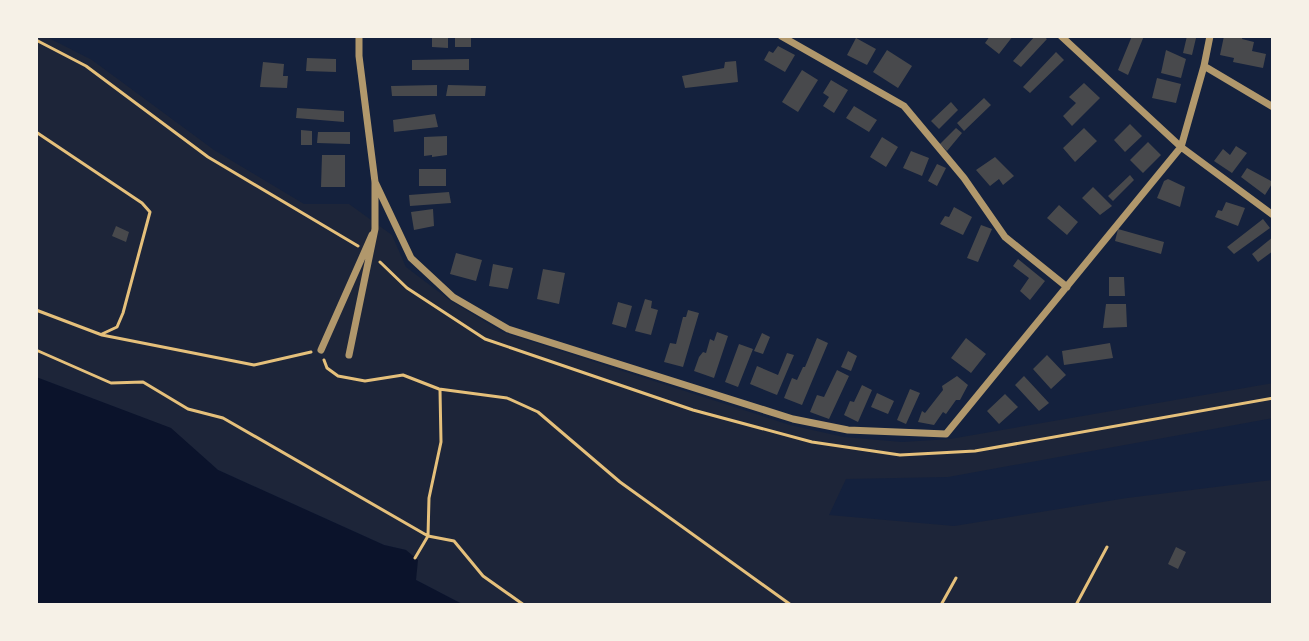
<svg xmlns="http://www.w3.org/2000/svg" width="1309" height="641" viewBox="0 0 1309 641" font-family="Quicksand,sans-serif">
	<style>
		.green { fill: #1d2539 }
		.water { fill: #0b132b }
		.building { fill: #48494c }
		.lines { fill: none; stroke-linecap: round; stroke-linejoin: round }
		.path { stroke: #e5c07b; stroke-width: 3 }
		.minor { stroke: #b1986c; stroke-width: 7 }
	</style>
	<rect width="100%" height="100%" fill="#14213d"/>
	<path class="green" d="M36 36H45L92 60 214 150 304 204H349L392 235 406 267 451 301 502 332 790 425 844 437 902 442 950 439 1273 383V418L948 477 846 479 829 515 954 526 1127 498 1273 480V605H464L416 580 406 550 384 545 218 470 170 428 36 377Z"/>
	<path class="water" d="M36 377 171 428 218 470 384 545 406 550 418 560 416 580 464 605H36Z"/>
	<path class="building" d="M432 36H448V48L432 47Z
		M455 36H471V47H455Z
		M990 36H1013L999 54 985 43Z
		M1035 36H1043L1047 39 1021 67 1013 61Z
		M1132 36H1144L1128 75 1118 70Z
		M1187 36 1196 38 1192 55 1183 53Z
		M1224 36H1243L1242 39 1254 42 1252 51 1266 54 1263 68 1233 62 1234 58 1220 55Z
		M856 38 876 49 867 65 847 55Z
		M778 46 795 55 785 72 764 60 769 51 773 53Z
		M887 50 912 66 898 88 873 72Z
		M1166 50 1186 59 1181 78 1161 73Z
		M1056 52 1064 60 1030 93 1023 87Z
		M307 58 336 59V72L306 71Z
		M469 59V70H412V60Z
		M736 61 738 82 685 88 682 76 724 68 725 62Z
		M263 62 284 64 283 76H288L287 88 260 87Z
		M802 70 818 80 798 112 782 102Z
		M1157 78 1181 84 1176 103 1152 98Z
		M831 80 848 90 834 113 823 106 829 97 823 93Z
		M1084 83 1100 98 1072 126 1063 116 1076 103 1069 97Z
		M437 85V96H392L391 86Z
		M448 85 486 86 485 96H446Z
		M984 98 991 105 964 131 957 123Z
		M951 102 958 110 939 129 931 121Z
		M854 106 877 120 869 132 846 118Z
		M297 108 344 111V122L296 118Z
		M435 114 438 127 394 132 393 120Z
		M1130 124 1142 136 1125 152 1114 140Z
		M956 128 962 133 947 151 940 144Z
		M1084 128 1097 141 1075 162 1063 148Z
		M301 130 312 131V145H301Z
		M318 132H350V144L317 143Z
		M447 136V155L432 157V155L424 156V137Z
		M882 137 898 147 886 167 870 157Z
		M1148 142 1161 155 1143 173 1130 160Z
		M1236 146 1247 153 1232 173 1214 161 1223 149 1230 155Z
		M911 151 929 158 922 176 903 168Z
		M322 155H345V187H321Z
		M995 157 1014 176 1003 185 999 179 990 186 976 170Z
		M937 164 946 168 937 186 928 181Z
		M1247 168 1273 182 1265 195 1241 177Z
		M419 169H446V186H419Z
		M1130 175 1134 180 1113 201 1108 196Z
		M1168 179 1185 187 1180 207 1157 198 1164 181Z
		M1093 187 1112 206 1100 215 1082 198Z
		M449 192 451 203 410 206 409 195Z
		M1226 202 1245 208 1238 226 1215 217 1218 210 1222 211Z
		M1059 205 1078 222 1067 235 1047 218Z
		M954 207 972 217 963 235 940 224 945 216 949 217Z
		M433 209 434 226 414 230 411 212Z
		M1263 219 1270 228 1234 254 1227 247Z
		M981 225 992 229 978 262 967 258Z
		M116 226 129 232 126 242 112 236Z
		M1118 229 1164 242 1161 254 1115 241Z
		M1273 237V251L1258 262 1252 254Z
		M456 253 482 260 476 281 450 274Z
		M1018 259 1045 281 1030 300 1020 291 1029 278 1013 266Z
		M493 264 513 268 508 289 489 286Z
		M543 269 565 273 559 304 537 299Z
		M1109 277H1124L1125 296H1109Z
		M645 299 652 301 651 308 658 310 651 335 635 331Z
		M618 302 632 306 626 328 612 324Z
		M1106 304H1126L1127 327 1103 328Z
		M688 310 699 313 683 367 664 362 670 343 676 344 683 317H686Z
		M717 332 728 336 714 378 694 371 699 357 703 352 706 353 710 339 714 341Z
		M762 333 770 337 763 354 754 351Z
		M817 338 828 343 802 405 784 398 792 378 797 380 803 367H805Z
		M966 338 986 354 971 373 951 358Z
		M1110 343 1113 358 1064 365 1062 351Z
		M739 344 753 349 738 387 725 382Z
		M848 351 857 356 851 371 841 367Z
		M787 353 794 355 777 395 750 384 757 366 778 375Z
		M1047 355 1066 375 1051 389 1033 369Z
		M837 370 849 376 829 419 810 412 817 395 824 397Z
		M957 376 968 385 960 400H956L946 414 943 412 934 425 918 422 922 411 925 413 943 390 942 386Z
		M1024 376 1049 403 1039 411 1015 385Z
		M862 385 872 390 858 422 844 415 850 401 854 402Z
		M910 389 920 393 906 424 897 420Z
		M877 393 894 401 888 414 871 407Z
		M1005 394 1018 407 999 424 987 411Z
		M1176 547 1186 552 1178 569 1168 564Z"/>
	<g class="lines">
		<path class="path" d="M36 40 86 66 208 157 358 246
			M36 132 142 203 150 212 123 313 117 327 102 334
			M380 262 407 288 485 339 693 410 812 442 900 455 975 451 1273 398
			M36 310 102 335 254 365 311 352
			M36 350 111 383 143 382 188 409 223 418 428 536 454 541 483 576 524 605
			M324 360 327 368 338 376 365 381 403 375 439 389 507 398 538 412 620 482 791 605
			M415 558 428 536 429 498 441 442 440 390
			M941 605 956 578
			M1076 605 1107 547"/>
		<path class="minor" d="M781 36 904 106 964 178 1005 237 1067 287
			M1061 36 1181 147 1273 215
			M1204 66 1273 107
			M375 182 411 258 453 297 508 329 793 419 848 430 946 434 1181 147 1204 66 1210 36
			M321 350 372 235
			M349 355 375 229V182L359 56V36"/>
	</g>
	<rect width="1309" height="641" fill="none" stroke="#f6f1e7" stroke-width="76"/>
</svg>
